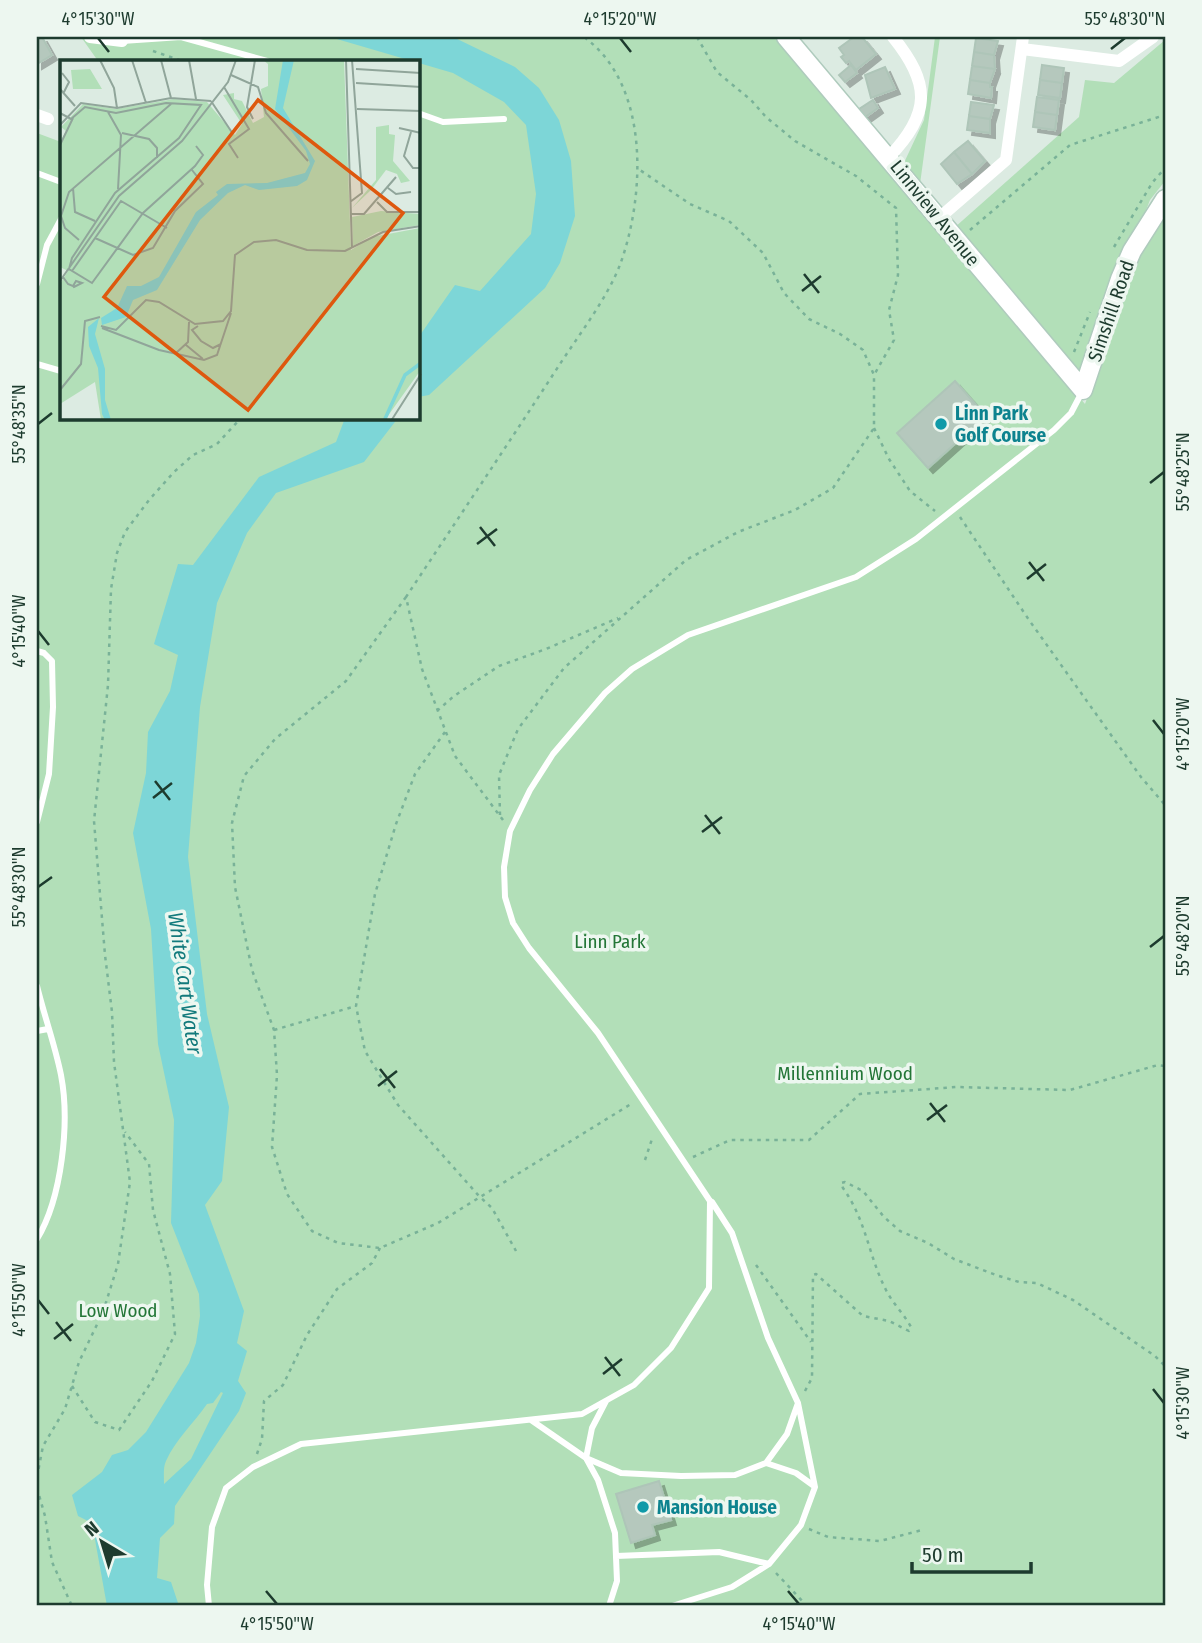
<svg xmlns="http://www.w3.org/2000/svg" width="1202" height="1643" viewBox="0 0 1202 1643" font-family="'Fira Sans Condensed',sans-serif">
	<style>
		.green { fill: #b2dfb8 }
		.water { fill: #7dd6d7; fill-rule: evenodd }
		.building { fill: #b5c8bd; stroke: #aec5b8; stroke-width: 2; filter: url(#shadow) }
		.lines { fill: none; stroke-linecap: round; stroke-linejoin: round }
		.secondary-casing { stroke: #afcbbd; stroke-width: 21 }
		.path { stroke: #79b298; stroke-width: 2.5; stroke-dasharray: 3.5 5; stroke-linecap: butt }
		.lane { stroke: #fff; stroke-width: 6 }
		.street { stroke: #fff; stroke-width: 12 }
		.secondary { stroke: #fff; stroke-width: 18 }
		.ticks { fill: none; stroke: #1d3b2e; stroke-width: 2.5 }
		.culture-dot { fill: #0f9aa8; stroke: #edf7f0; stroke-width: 2.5 }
		.labels { text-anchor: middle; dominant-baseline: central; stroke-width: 7; stroke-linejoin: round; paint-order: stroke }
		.street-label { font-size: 19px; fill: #1d3b2e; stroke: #edf7f0 }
		.culture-label { font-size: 19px; font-weight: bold; fill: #0d838f; stroke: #edf7f0; text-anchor: start }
		.park-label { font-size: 19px; fill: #237637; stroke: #edf7f0 }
		.water-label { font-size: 21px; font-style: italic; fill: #127a7c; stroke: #edf7f0 }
		.inset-river { fill: none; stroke: #7dd6d7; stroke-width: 3.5 }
		.inset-road { fill: none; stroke: #90a59a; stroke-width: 2 }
		.view { fill: #de580e; fill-opacity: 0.15; stroke: #de580e; stroke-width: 3.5 }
		.inset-edge { fill: none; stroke: #1d3b2e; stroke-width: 3.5 }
		.neatline { fill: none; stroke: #1d3b2e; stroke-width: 2.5 }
		.ticks-label { font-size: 18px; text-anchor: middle; fill: #1d3b2e }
	</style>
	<defs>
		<filter id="shadow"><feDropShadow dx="5" dy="5" stdDeviation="0" flood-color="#0004"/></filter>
	</defs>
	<rect width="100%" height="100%" fill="#dcebe2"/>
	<path class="green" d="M81 37H774L1085 404 1142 246 1165 215V1606H37V133L61 142V418H418V61H98Z
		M935 37H940L920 184 902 167 924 120Z
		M1165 40V181L1150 200 1081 375 954 228 1079 117 1085 80 1114 83Z"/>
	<path class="water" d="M330 37H453L515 67 539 88 559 120 571 161 575 216 560 263 545 288 429 395 418 397V338L455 285 480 291 531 234 536 194 526 125 504 102 453 73Z
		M345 418H398L364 462 276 493 247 533 217 603 200 707 188 857 207 1014 229 1107 222 1181 205 1205 244 1311 237 1343 247 1351 238 1381 246 1393 239 1411 175 1506 174 1524 160 1538 157 1578 171 1582 179 1606H107L92 1523 78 1516 72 1495 102 1472 112 1455 128 1450 146 1432 189 1363 196 1343 200 1316 199 1294 171 1223 174 1120 158 1044 151 929 133 833 146 773 148 732 170 691 178 655 154 644 178 564 193 565 259 477 336 442ZM221 1392 223 1393 191 1459 164 1484C164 1477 163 1467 166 1461 175 1440 194 1423 207 1404L213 1403Z"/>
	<path class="building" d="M42 37 52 55 37 64V38Z
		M854 37H862L876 54 856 70 849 61 846 63 841 57 844 55 839 48Z
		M976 38 998 41 994 55 974 52Z
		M974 52 994 55 995 69 972 66Z
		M851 65 857 73 845 82 839 75Z
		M1042 65 1064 68 1062 83 1040 80Z
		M972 66 995 69 990 83 970 80Z
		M885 67 895 89 871 98 865 75Z
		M970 80 990 83V87H992L991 98 968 94Z
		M1040 80 1062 83 1060 98 1038 95Z
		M1037 97 1059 100 1057 115 1035 112Z
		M873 100 878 108 864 118 859 109Z
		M971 102 994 105 990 119 969 116Z
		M1035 112 1057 115 1055 130 1033 127Z
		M969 116 990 119V133L967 130Z
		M968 141 985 161 972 174 954 152Z
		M954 152 972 174 957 184 941 164Z
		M955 381 986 416 928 468 897 433Z
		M659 1481 671 1520 652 1525 655 1535 631 1543 616 1494Z"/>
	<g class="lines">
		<g class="secondary-casing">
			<path id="secondary" d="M786 37 1083 390 1120 279 1132 251 1165 199"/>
		</g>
		<path class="path" d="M697 37 717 72 751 100 766 117 795 141 856 176 896 208 898 275 889 310 894 340 874 375
			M153 51 182 61
			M970 230 1070 145 1165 115
			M1114 247 1152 183 1165 168
			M1074 352 1090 312
			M874 428 889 459 910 491 935 511
			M960 517 1029 620 1141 777 1165 805
			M406 597 346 681 275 739 244 776 232 823 235 887 252 970 274 1030 277 1075 272 1147 287 1194 312 1231 338 1243 380 1248 438 1223 631 1104
			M437 711 454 696 499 666 546 649 618 618
			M445 732 415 774 396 824 375 894 356 1006 365 1051 398 1105 479 1196 492 1208 516 1251
			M500 815 499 775 518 729 564 668 686 560 738 532 795 510 833 488 874 428V375L863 350 840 334 809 319 784 293 763 253 729 221 690 204 637 168
			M503 820 455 756 422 669 406 597C457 520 508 444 558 367 578 336 609 296 621 262 645 194 650 85 584 37
			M274 1030 356 1006
			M693 1157 730 1140H809L860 1094 956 1087 1070 1090 1158 1065 1165 1066
			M645 1160 653 1136
			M756 1265 811 1342
			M72 1386 95 1422 119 1430 152 1381 175 1334 170 1274 153 1210 149 1164 125 1132
			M805 1391 812 1378 813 1275 816 1274 863 1316 889 1321 909 1331 911 1327C904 1314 893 1304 886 1290 868 1255 867 1222 843 1188L841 1183 845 1182 863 1191 884 1217 900 1231 928 1243 954 1259 996 1275 1019 1282 1037 1283 1073 1300 1155 1356 1165 1366
			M257 1454 262 1439 264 1401 283 1385 307 1335 337 1289 372 1263 380 1248
			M37 1477 43 1446 65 1409 79 1362 103 1312 118 1264 130 1182 114 1062 112 1012 105 955 94 821 108 685 111 589 117 553 125 532 149 500 174 472 193 455 217 444 241 418
			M37 1488 45 1516 52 1562 72 1606
			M809 1529 828 1537 880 1541 922 1530
			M776 1573 807 1606"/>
		<path class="lane" d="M181 37 267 61
			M122 41 181 37
			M418 113 443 122 504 119
			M37 173 61 182
			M37 284 47 245 61 219
			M37 364 61 371
			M37 651 44 653 52 661 53 707 49 774 37 822
			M37 986C44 1015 55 1045 61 1075 70 1122 62 1198 37 1239
			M37 1031 48 1029
			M606 1401 592 1428 586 1458 621 1473 681 1476 735 1475 766 1463 787 1434 798 1403
			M531 1420 586 1458 598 1480 615 1533 617 1581 609 1606
			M766 1463 796 1473 814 1486
			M616 1556 719 1552 769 1564
			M209 1606 207 1585 212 1527 226 1488 253 1467 301 1444 582 1414 634 1385 671 1348 709 1288 710 1201 598 1033 529 948 513 923 505 897 504 867 510 831 530 790 553 754 605 693 632 669 688 635 856 577 916 539 1054 430 1071 413 1082 392
			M672 1606 732 1587 769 1564 801 1525 815 1487 798 1403 768 1338 732 1233 712 1202"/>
		<path class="street" d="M90 37 122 41
			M1022 49 1119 61 1153 37
			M37 115 48 119
			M889 157C931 113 931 84 893 37
			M938 219 1006 160 1023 37"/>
		<use href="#secondary" class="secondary"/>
	</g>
	<path class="ticks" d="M98 38 109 52M620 38 631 52M1111 49 1125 38M804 274 819 293M802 291 821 276M38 424 52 413M1150 483 1164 472M480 527 495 546M477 544 497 529M1029 562 1044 581M1027 579 1046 564M38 631 49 645M1153 720 1164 734M155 781 170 800M153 798 172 783M705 815 720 834M702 832 722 817M38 887 52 877M1150 947 1164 936M380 1069 395 1088M378 1086 397 1071M930 1103 945 1122M927 1120 947 1105M38 1300 49 1314M56 1322 71 1341M54 1339 73 1324M605 1357 620 1376M603 1374 622 1359M1153 1389 1164 1403M266 1591 277 1604M788 1591 799 1604"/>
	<g class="culture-dot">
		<circle cx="941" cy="424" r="7"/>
		<circle cx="643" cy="1507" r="7"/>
	</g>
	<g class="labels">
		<g class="street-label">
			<text transform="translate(935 213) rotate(51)">Linnview Avenue</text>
			<text transform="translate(1111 311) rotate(-71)">Simshill Road</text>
		</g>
		<g class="culture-label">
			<text x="955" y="413">Linn Park<tspan x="955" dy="22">Golf Course</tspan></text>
			<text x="657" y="1507">Mansion House</text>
		</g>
		<g class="park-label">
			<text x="610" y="941">Linn Park</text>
			<text x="845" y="1073">Millennium Wood</text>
			<text x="118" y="1310">Low Wood</text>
		</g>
		<g class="water-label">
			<text transform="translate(185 983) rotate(82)">White Cart Water</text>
		</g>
	</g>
	<g transform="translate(60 60)">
		<rect width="360" height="360" fill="#dcebe2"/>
		<path d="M203 0H284L291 190 312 177 360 168V311L325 360H41L35 322 0 344V224L8 211 0 207V82L6 71 1 67 23 44 56 49 114 39 147 42 175 75 182 64 163 35 174 33V39L182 41 193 63 204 57 201 29 208 26V4ZM30 9 42 29H13L11 10ZM329 65V74L335 75 333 101 350 121 341 123 337 114 326 110 311 130 292 148 316 120V67ZM321 151 360 154V165L318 172 293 186 292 157Z" fill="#b2dfb8"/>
		<path d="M223 0H234L223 48 255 101 247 120 237 126 199 130 185 125 168 133 140 160 97 230 73 240 66 257 42 265 41 258 57 248 67 226H81L99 217 136 152 158 135 156 132 167 124 207 123 245 113 250 104 246 91 215 49ZM39 258 35 274 45 309V340L51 360H45L42 354 38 308 29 286 28 267Z" fill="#7dd6d7"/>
		<path class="inset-river" d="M324 361 345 315 361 303"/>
		<path class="inset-road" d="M40 0 54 28 57 48M72 0 86 43M101 0 111 38M129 0 136 39M286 0 292 188M296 9 361 13M2 13 9 22 4 32M171 15 198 27 206 53 248 101M296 23 361 27M164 27 189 69 169 84 178 98M0 29 15 46M151 41 173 74M297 49 361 51M48 52 61 75 58 129M0 53 11 59 25 47 56 53 106 43 141 45 119 78 55 133 12 198 9 209 32 223 83 153 135 106 143 95 136 86M193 59 187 47 195 0M0 65 21 43 57 48 111 38 151 41M339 68 361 73M351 72 344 96 353 108H361M62 73 89 79 97 88V98M0 85 13 58M13 128 15 152 35 161M328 128 336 134 351 132M290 142 302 133 292 0M317 142 327 152H361M290 154H304L336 117M35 178 73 195 93 188 115 151 143 124 132 110M19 180 5 168 1 156 9 132 111 44M12 211 61 141 107 168M3 217 8 224 13 226 14 227 22 223 16 221 13 226M0 221 59 136 122 81 168 22 176 0M41 266 56 270 86 240 99 242 135 264 163 261 171 251 175 195 194 182 216 180 247 190 285 191 323 172 361 166M138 266 132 270 141 281 153 288 161 284M42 268 99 290 144 300 157 295 171 253M126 285 143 299M116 293 128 282 129 262M0 330 21 304 25 261 40 257M331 361 361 314"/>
		<path class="view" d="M198 40 343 153 188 350 44 237Z"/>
		<rect width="360" height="360" class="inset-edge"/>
	</g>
	<rect width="1202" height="1643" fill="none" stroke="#edf7f0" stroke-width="77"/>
	<g transform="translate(102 1542) rotate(322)" stroke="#edf7f0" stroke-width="5" paint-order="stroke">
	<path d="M0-5L12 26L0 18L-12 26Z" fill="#1d3b2e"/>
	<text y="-10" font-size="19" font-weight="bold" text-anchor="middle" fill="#1d3b2e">N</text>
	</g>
	<path d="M912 1562v10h119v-10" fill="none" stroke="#1d3b2e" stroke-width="3.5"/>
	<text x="922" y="1562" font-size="21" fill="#1d3b2e" stroke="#edf7f0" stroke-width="5" paint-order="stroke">50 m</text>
	<rect x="38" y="38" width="1126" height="1566" class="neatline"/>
	<g class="ticks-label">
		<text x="98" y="25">4°15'30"W</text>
		<text x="620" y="25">4°15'20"W</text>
		<text x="1125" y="25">55°48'30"N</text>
		<text transform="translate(19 424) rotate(-90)" y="6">55°48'35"N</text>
		<text transform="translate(1183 472) rotate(-90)" y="6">55°48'25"N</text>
		<text transform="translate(19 631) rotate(-90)" y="6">4°15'40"W</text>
		<text transform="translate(1183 734) rotate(-90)" y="6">4°15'20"W</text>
		<text transform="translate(19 887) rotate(-90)" y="6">55°48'30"N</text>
		<text transform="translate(1183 936) rotate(-90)" y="6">55°48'20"N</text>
		<text transform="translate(19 1300) rotate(-90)" y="6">4°15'50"W</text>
		<text transform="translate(1183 1403) rotate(-90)" y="6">4°15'30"W</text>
		<text x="277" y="1630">4°15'50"W</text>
		<text x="799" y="1630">4°15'40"W</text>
	</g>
</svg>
